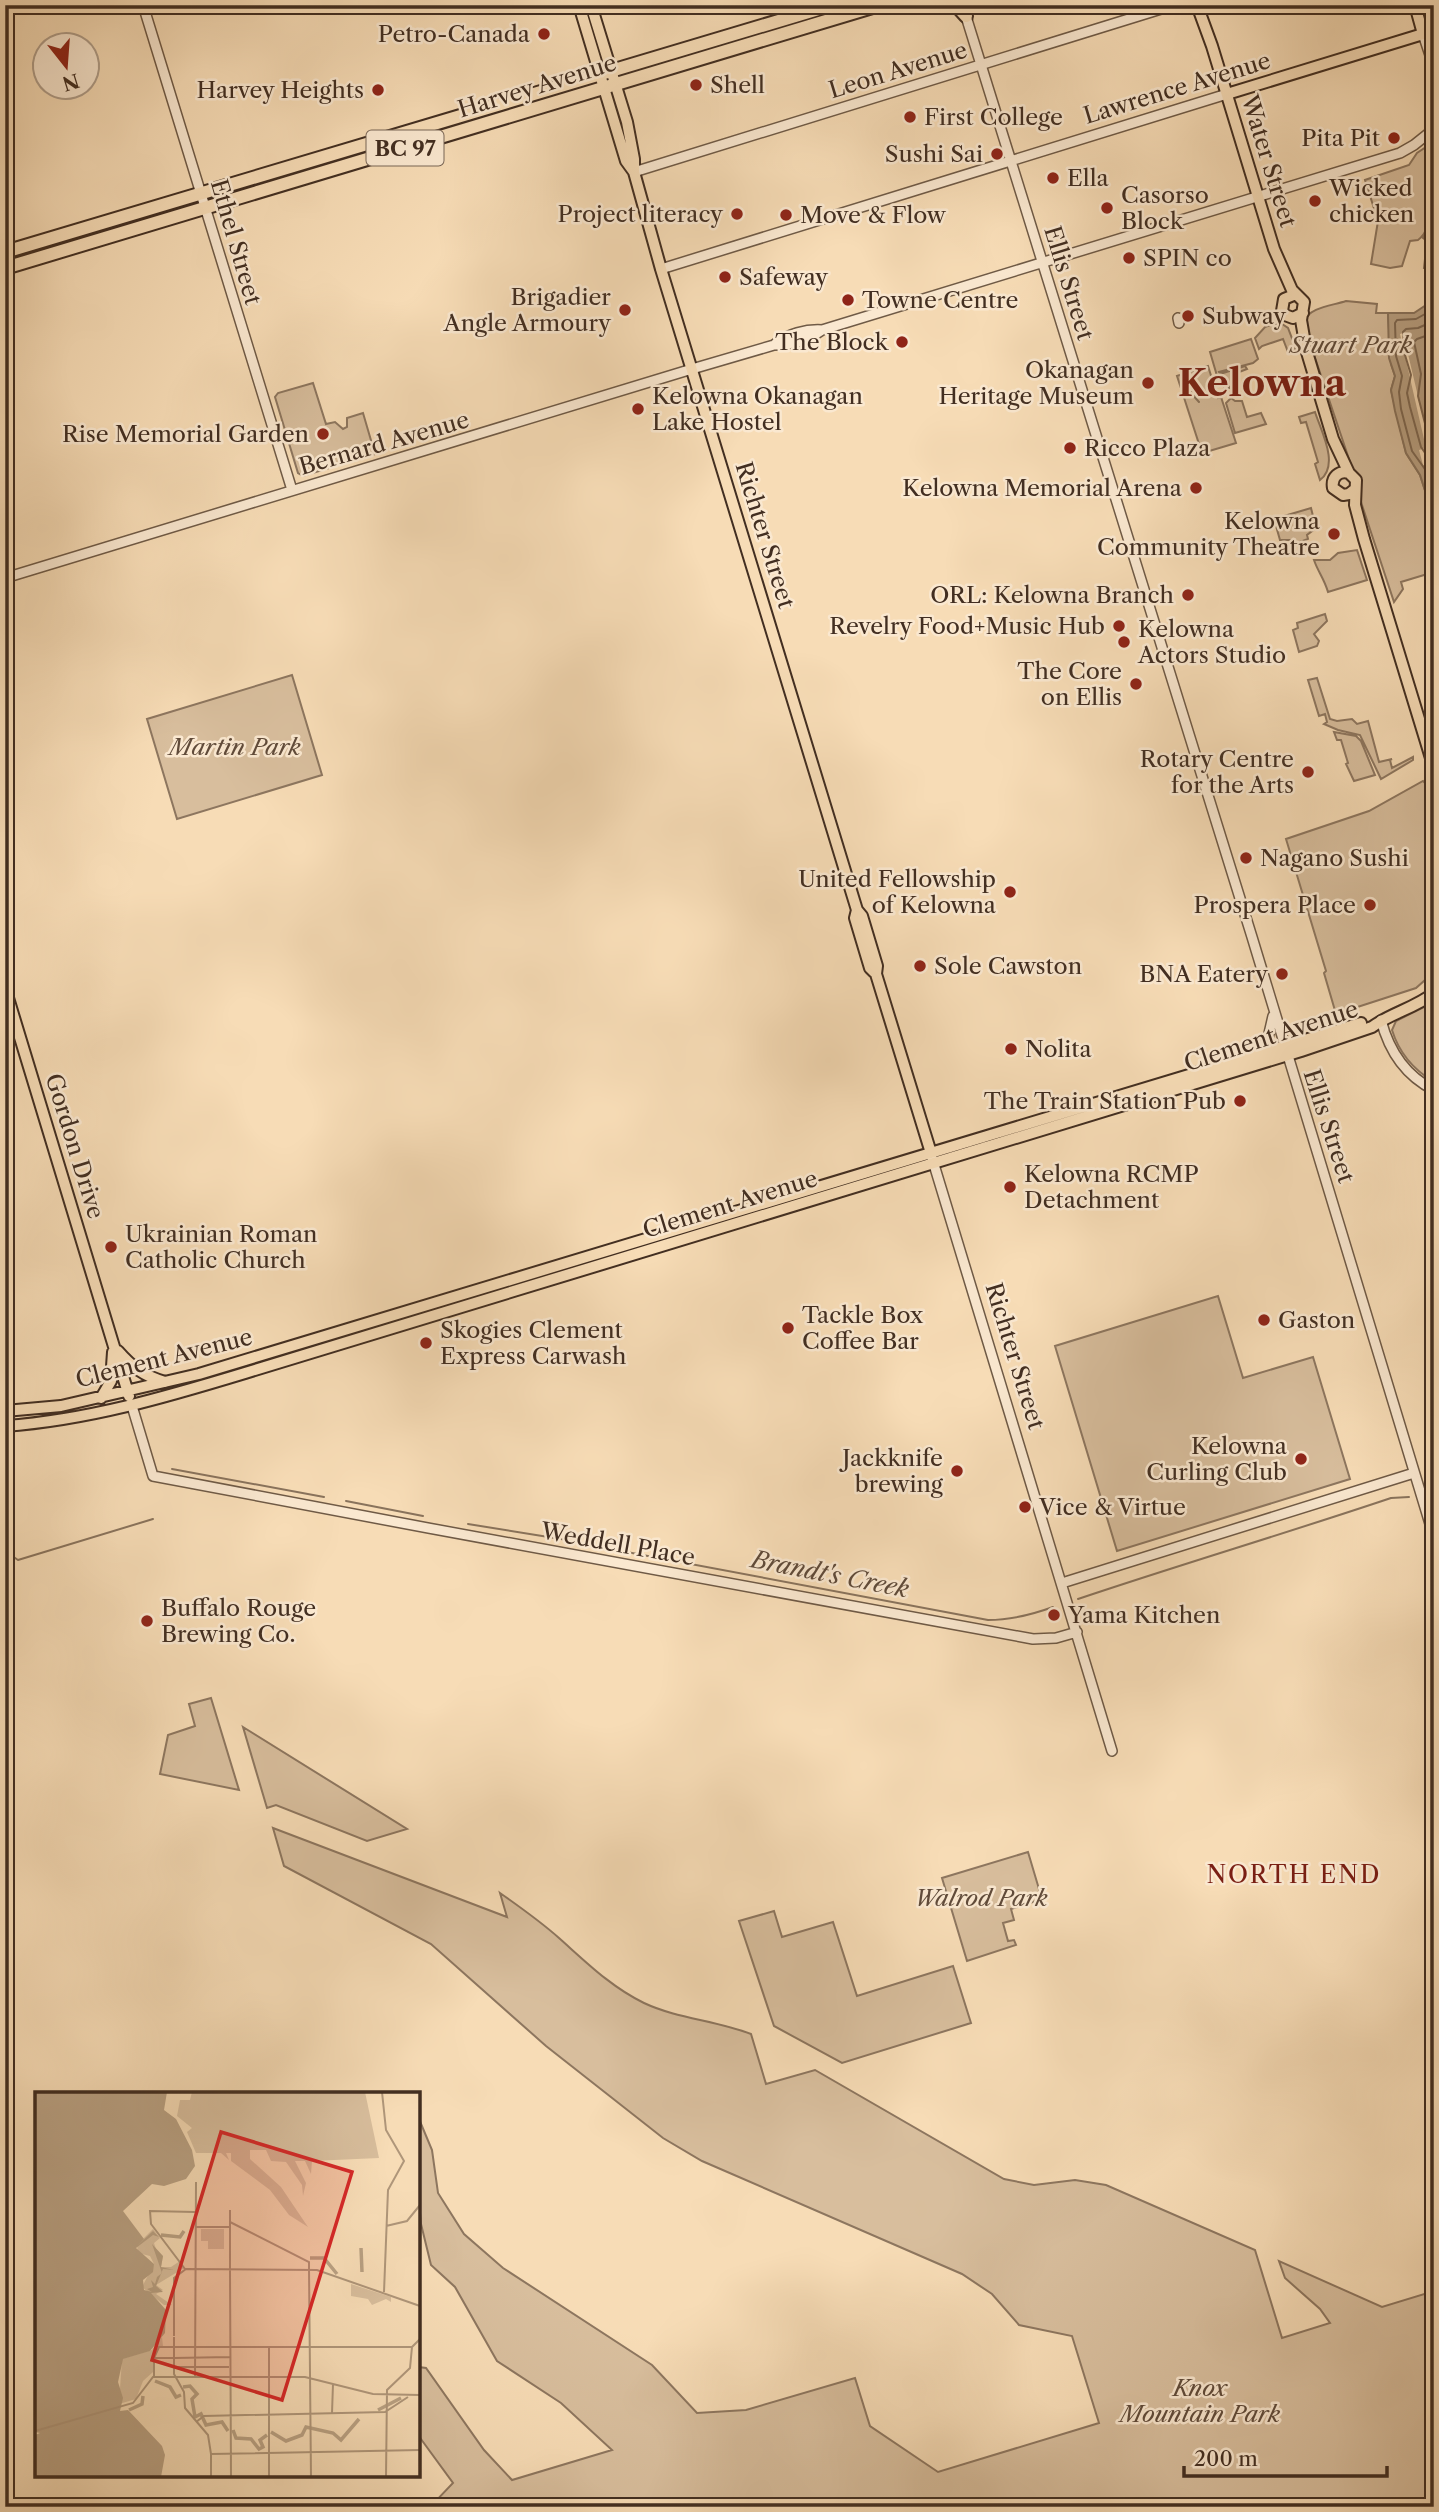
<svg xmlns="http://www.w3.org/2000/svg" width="1439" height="2512" viewBox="0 0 1439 2512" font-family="'Libre Caslon Text',serif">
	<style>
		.green { fill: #d8be9d; stroke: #8d765f; stroke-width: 2 }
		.water { fill: #b9a183; stroke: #89735c; stroke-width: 2 }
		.pier { fill: #f7dcb6 }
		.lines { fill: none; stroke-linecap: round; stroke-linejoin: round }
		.shore { stroke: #7e6852; stroke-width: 2 }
		.stream { stroke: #89735c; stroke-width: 2 }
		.minor-casing { stroke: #6f5a46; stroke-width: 12 }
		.major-casing { stroke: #422e21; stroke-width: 14 }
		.highway-casing { stroke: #422e21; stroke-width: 16 }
		.minor { stroke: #fae8d0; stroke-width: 9 }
		.major { stroke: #f7dcb6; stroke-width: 10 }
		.highway { stroke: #f7dcb6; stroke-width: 12 }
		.poi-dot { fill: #8f2418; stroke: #fae8d0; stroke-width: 2.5 }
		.labels { text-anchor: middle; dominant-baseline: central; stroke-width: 5; stroke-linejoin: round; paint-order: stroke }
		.shield { fill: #fae8d0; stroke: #796656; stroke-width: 2 }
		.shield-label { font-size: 21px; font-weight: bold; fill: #422e21 }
		.poi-label { font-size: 23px; fill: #422e21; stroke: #fae8d0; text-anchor: start }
		.street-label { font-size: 23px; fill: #422e21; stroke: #fae8d0 }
		.park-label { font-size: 23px; font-style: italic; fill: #604b3a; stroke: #fae8d0 }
		.water-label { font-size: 24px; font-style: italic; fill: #604b3a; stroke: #fae8d0 }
		.neighbourhood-label { font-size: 24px; letter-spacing: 2px; fill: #7a1f14; stroke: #fae8d0 }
		.town-label { font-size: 37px; font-weight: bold; fill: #7a1f14; stroke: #fae8d0 }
		.inset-river { fill: none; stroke: #b9a183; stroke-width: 3.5 }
		.inset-road { fill: none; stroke: #af967a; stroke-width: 2 }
		.view { fill: #d62828; fill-opacity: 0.15; stroke: #d62828; stroke-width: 3.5 }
		.inset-edge { fill: none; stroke: #422e21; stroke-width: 3.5 }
	</style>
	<rect width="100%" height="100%" fill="#f7dcb6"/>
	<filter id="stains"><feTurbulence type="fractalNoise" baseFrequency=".00286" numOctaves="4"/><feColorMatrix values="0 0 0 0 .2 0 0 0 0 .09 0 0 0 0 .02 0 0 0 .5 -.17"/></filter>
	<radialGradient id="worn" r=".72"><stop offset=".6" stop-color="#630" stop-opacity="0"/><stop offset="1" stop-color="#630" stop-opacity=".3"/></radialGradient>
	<path class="green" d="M1434 136C1434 161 1439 226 1418 240L1410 241 1402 266 1390 268 1371 264 1378 221 1365 180 1409 165 1417 153 1429 145 1427 142Z
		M1346 301 1377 304 1376 313H1388L1391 364 1395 376 1391 390 1406 453 1420 475 1434 518V572L1401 582 1403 589 1394 602 1359 496 1361 480 1352 468 1303 322C1310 307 1331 306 1346 301Z
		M1273 324H1282L1288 328 1296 349 1288 352 1283 339 1262 346 1259 349 1255 338 1265 327Z
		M1251 339 1258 359 1253 363 1219 372 1220 374 1245 366 1247 369 1234 374 1236 382 1229 384V388L1225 389 1224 385 1220 386 1210 352Z
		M1208 366 1218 398 1221 397 1236 443 1206 452 1205 446 1200 447 1177 376Z
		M313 383 326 424 335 422 343 429 347 427V418L363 413 375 454 303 476 298 473 275 397 278 393Z
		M1231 398 1235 401H1242L1247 417 1261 413 1266 424 1235 433 1226 403Z
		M1315 412C1321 431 1340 465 1320 480L1315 464 1318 462 1306 422 1301 423 1299 417Z
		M1311 508 1316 528 1307 535 1308 539 1292 545 1290 540H1280L1274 519Z
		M1357 550 1367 580 1328 592C1324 578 1318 572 1314 560H1330L1338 553Z
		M1325 614 1327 621 1314 634 1319 641 1317 646 1299 652 1293 630 1298 628 1297 623Z
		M292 675 322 775 177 819 147 719Z
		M1317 678 1330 719 1337 721 1352 719 1357 724 1368 721 1379 762 1392 759 1390 760 1392 768 1413 757V760L1381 779 1360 735 1338 730 1324 724 1327 722 1325 714 1319 716 1308 680Z
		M1334 732 1356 736 1361 741 1375 775 1354 781 1346 764 1348 763 1341 740H1337Z
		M1423 781 1427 785 1434 806V972L1416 988 1336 1014 1324 973 1326 971 1286 839 1369 811Z
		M1434 1002V1082C1414 1070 1399 1053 1392 1030L1396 1021Z
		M1218 1296 1243 1378 1313 1357 1350 1479 1117 1551 1055 1346Z
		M211 1698 239 1790 160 1774 168 1735 195 1726 189 1704Z
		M243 1727 407 1829 367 1841 276 1805 267 1808Z
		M273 1828 507 1917 500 1893C520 1907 541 1922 559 1938 586 1962 611 1987 644 2003 678 2019 716 2020 751 2034L766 2084 815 2070 1004 2179 1034 2185 1075 2180 1106 2185 1255 2250 1282 2338 1330 2323 1320 2309 1285 2278 1279 2261 1382 2307 1434 2291V2507H422L434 2503 453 2483 418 2435V2367L426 2368 484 2450 512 2480 612 2450 561 2403 497 2361 455 2287 431 2265 421 2224 418 2191 419 2119 432 2150 438 2193 464 2234 503 2268 652 2365 697 2413 746 2410 855 2378 870 2426 938 2472 1099 2423 1072 2336 1019 2325 992 2294 962 2274 702 2161 663 2138 546 2046 431 1944 284 1866Z
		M1028 1852 1042 1899 1011 1909 1014 1920 1003 1923 1008 1941 1014 1940 1016 1945 967 1961 942 1878Z
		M774 1911 782 1937 833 1922 857 1996 953 1966 971 2023 842 2063 774 2026 739 1921Z"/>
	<path class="water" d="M1434 214V518L1420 475 1406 453 1395 411 1391 390 1395 376 1389 358 1388 313H1414L1429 303 1433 275 1432 271 1424 268 1427 241 1423 238Z"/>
	<path class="pier" d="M1403 333 1430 447H1434V476H1431L1429 466 1423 465 1419 450 1426 448 1400 334Z"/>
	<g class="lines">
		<path class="shore" d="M1434 309 1416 319 1397 320 1395 323 1396 356 1402 376 1399 392 1401 409 1412 451 1427 472 1434 497
			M1434 321 1418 328 1406 329 1403 332 1405 355 1411 375 1407 393 1410 407 1421 447 1434 466
			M1434 333 1417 339 1414 342 1421 374 1418 396 1430 443 1434 447"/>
		<path class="stream" d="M1188 386 1191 393 1199 402
			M172 1469 324 1497
			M1429 1491 1434 1489
			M346 1501 423 1516
			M468 1524 567 1540
			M600 1547 988 1620C1011 1620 1031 1615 1053 1607
			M5 1551 18 1560 153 1519
			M1078 1599C1182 1564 1287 1533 1391 1498L1409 1497"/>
		<g class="minor-casing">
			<path id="minor" d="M143 5 292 490
				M964 10 1252 937 1434 1537
				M1423 34 1434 67
				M634 172 1174 5
				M661 269 1227 94
				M1178 318 1179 323
				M775 344C788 334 806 329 822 330
				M5 578 692 369 774 345C791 345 808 340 822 330L1400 153 1414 145 1434 129
				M1381 1020C1389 1051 1406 1076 1434 1090
				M1258 1053 1268 1038 1273 1016
				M932 1158 1112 1751
				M132 1406 153 1476C446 1532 739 1586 1033 1639L1056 1638 1077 1632
				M1062 1583 1414 1473"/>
		</g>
		<g class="major-casing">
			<path id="major" d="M579 5 626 161 634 172
				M591 5 627 122 634 159V172L661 269 857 910 862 916 877 966 876 974 931 1153
				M1197 5 1212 46 1274 249 1292 290 1304 302 1301 320 1306 349 1333 439 1349 473 1356 480 1355 505 1364 539 1434 768
				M1227 94 1423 34 1415 5
				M1296 294 1284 299 1282 311 1285 315 1293 318 1303 313
				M1349 473C1339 470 1331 477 1333 488L1343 495 1349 494 1354 490
				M857 910 855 918 870 968 874 972
				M5 988 129 1396
				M118 1351C132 1367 144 1376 165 1382
				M101 1398 111 1381 113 1352
				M5 1411 61 1406 199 1374 1361 1023
				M5 1426C88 1420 166 1397 245 1373L1301 1051 1372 1027C1391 1013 1415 1008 1434 993"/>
		</g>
		<g class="highway-casing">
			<path id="highway" d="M956 5 966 16
				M5 252 832 5
				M5 268 879 5"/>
		</g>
		<use href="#minor" class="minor"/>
		<use href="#major" class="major"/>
		<use href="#highway" class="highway"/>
	</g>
	<g class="poi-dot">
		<circle cx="544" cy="34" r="7"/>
		<circle cx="696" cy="85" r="7"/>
		<circle cx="378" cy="90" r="7"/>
		<circle cx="910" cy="117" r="7"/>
		<circle cx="1394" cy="138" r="7"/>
		<circle cx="997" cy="154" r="7"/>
		<circle cx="1053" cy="178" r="7"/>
		<circle cx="1315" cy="201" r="7"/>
		<circle cx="1107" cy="208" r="7"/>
		<circle cx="737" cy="214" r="7"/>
		<circle cx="786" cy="215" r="7"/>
		<circle cx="1129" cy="258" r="7"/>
		<circle cx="725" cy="277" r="7"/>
		<circle cx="848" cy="300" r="7"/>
		<circle cx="625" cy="310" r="7"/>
		<circle cx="1188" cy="316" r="7"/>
		<circle cx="902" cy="342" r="7"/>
		<circle cx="1148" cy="383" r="7"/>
		<circle cx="638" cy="409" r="7"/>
		<circle cx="323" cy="434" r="7"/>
		<circle cx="1070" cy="448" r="7"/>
		<circle cx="1196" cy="488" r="7"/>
		<circle cx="1334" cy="534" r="7"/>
		<circle cx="1188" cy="595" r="7"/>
		<circle cx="1119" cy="626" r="7"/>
		<circle cx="1124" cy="642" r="7"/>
		<circle cx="1136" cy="684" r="7"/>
		<circle cx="1308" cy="772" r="7"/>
		<circle cx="1246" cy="858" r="7"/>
		<circle cx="1010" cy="892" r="7"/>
		<circle cx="1370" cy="905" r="7"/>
		<circle cx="920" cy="966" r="7"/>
		<circle cx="1282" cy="974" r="7"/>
		<circle cx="1011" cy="1049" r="7"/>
		<circle cx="1240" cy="1101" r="7"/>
		<circle cx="1010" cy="1187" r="7"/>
		<circle cx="111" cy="1247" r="7"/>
		<circle cx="1264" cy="1320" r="7"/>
		<circle cx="788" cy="1328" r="7"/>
		<circle cx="426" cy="1343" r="7"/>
		<circle cx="1301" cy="1459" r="7"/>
		<circle cx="957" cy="1471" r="7"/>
		<circle cx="1025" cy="1507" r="7"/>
		<circle cx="1054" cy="1615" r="7"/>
		<circle cx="147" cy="1621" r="7"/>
	</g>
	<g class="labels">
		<rect class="shield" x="366.5" y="130.5" width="77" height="35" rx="5"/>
		<g class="shield-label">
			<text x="405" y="148">BC 97</text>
		</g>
		<g class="poi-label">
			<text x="530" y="34" text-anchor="end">Petro-Canada</text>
			<text x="710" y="85">Shell</text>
			<text x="364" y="90" text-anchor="end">Harvey Heights</text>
			<text x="924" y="117">First College</text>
			<text x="1380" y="138" text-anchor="end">Pita Pit</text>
			<text x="983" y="154" text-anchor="end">Sushi Sai</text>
			<text x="1067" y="178">Ella</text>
			<text x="1329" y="188">Wicked<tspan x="1329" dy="26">chicken</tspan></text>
			<text x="1121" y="195">Casorso<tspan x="1121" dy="26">Block</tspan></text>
			<text x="723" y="214" text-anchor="end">Project literacy</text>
			<text x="800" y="215">Move &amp; Flow</text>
			<text x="1143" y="258">SPIN co</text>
			<text x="739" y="277">Safeway</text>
			<text x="611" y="297" text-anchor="end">Brigadier<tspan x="611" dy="26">Angle Armoury</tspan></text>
			<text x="862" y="300">Towne Centre</text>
			<text x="1202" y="316">Subway</text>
			<text x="888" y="342" text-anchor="end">The Block</text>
			<text x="1134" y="370" text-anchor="end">Okanagan<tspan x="1134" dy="26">Heritage Museum</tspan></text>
			<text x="652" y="396">Kelowna Okanagan<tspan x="652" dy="26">Lake Hostel</tspan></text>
			<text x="309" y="434" text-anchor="end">Rise Memorial Garden</text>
			<text x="1084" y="448">Ricco Plaza</text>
			<text x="1182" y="488" text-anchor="end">Kelowna Memorial Arena</text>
			<text x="1320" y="521" text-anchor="end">Kelowna<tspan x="1320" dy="26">Community Theatre</tspan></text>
			<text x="1174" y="595" text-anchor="end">ORL: Kelowna Branch</text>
			<text x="1105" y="626" text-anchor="end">Revelry Food+Music Hub</text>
			<text x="1138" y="629">Kelowna<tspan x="1138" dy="26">Actors Studio</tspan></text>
			<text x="1122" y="671" text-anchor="end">The Core<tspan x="1122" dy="26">on Ellis</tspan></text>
			<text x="1294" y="759" text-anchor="end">Rotary Centre<tspan x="1294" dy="26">for the Arts</tspan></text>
			<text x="1260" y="858">Nagano Sushi</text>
			<text x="996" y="879" text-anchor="end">United Fellowship<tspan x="996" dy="26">of Kelowna</tspan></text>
			<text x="1356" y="905" text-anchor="end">Prospera Place</text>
			<text x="934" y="966">Sole Cawston</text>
			<text x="1268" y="974" text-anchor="end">BNA Eatery</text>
			<text x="1025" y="1049">Nolita</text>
			<text x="1226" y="1101" text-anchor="end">The Train Station Pub</text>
			<text x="1024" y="1174">Kelowna RCMP<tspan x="1024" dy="26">Detachment</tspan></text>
			<text x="125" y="1234">Ukrainian Roman<tspan x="125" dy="26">Catholic Church</tspan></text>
			<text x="802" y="1315">Tackle Box<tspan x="802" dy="26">Coffee Bar</tspan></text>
			<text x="1278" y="1320">Gaston</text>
			<text x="440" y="1330">Skogies Clement<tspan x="440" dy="26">Express Carwash</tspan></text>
			<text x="1287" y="1446" text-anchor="end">Kelowna<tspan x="1287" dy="26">Curling Club</tspan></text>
			<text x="943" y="1458" text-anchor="end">Jackknife<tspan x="943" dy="26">brewing</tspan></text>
			<text x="1039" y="1507">Vice &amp; Virtue</text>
			<text x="161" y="1608">Buffalo Rouge<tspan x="161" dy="26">Brewing Co.</tspan></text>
			<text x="1068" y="1615">Yama Kitchen</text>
		</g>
		<g class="street-label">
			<text transform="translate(898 70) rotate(-17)">Leon Avenue</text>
			<text transform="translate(537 86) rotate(-17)">Harvey Avenue</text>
			<text transform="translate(1177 88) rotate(-17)">Lawrence Avenue</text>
			<text transform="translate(1269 161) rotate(73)">Water Street</text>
			<text transform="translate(236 242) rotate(74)">Ethel Street</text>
			<text transform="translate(1069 283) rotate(73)">Ellis Street</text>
			<text transform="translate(384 443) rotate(-16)">Bernard Avenue</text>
			<text transform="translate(765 535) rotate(73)">Richter Street</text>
			<text transform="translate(1271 1036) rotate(-18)">Clement Avenue</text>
			<text transform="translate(1329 1126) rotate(72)">Ellis Street</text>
			<text transform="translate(75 1146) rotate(73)">Gordon Drive</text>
			<text transform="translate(730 1204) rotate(-17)">Clement Avenue</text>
			<text transform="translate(1015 1356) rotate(73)">Richter Street</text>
			<text transform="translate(164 1358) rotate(-14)">Clement Avenue</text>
			<text transform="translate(618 1544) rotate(10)">Weddell Place</text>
		</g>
		<g class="park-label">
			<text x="1351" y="345">Stuart Park</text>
			<text x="235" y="747">Martin Park</text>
			<text x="981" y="1898">Walrod Park</text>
			<text x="1200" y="2388">Knox<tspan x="1200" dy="26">Mountain Park</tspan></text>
		</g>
		<g class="water-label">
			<text transform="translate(830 1574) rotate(11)">Brandt's Creek</text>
		</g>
		<g class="neighbourhood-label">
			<text x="1294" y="1874">NORTH END</text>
		</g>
		<g class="town-label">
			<text x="1262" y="383">Kelowna</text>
		</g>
	</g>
	<g transform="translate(35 2092)">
		<rect width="385" height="385" fill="#f7dcb6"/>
		<path d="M157 0H330L344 66 277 69 276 82 270 69H260L271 91 268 104 267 93 251 70 236 69 231 58H215V67L246 95 273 135 254 123 235 98 196 69V61H191L194 68 186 61H161L152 40 157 36 142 24 145 8H155ZM118 137 125 146 119 151 123 163 128 164 126 175H136L145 169 149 176 121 193 128 198 121 202 137 213H129L107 195 119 172 115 164 103 161 102 153ZM166 137H189V157H173V149H166ZM316 192 356 205V210L351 207 337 213 333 207 316 204ZM127 245 128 254 118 258V280L108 289 101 307 84 312 87 267 117 258Z" fill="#d8be9d"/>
		<path d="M0 0H132L129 18 141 27 157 58 160 74 151 87 129 94 117 92 88 119 109 147 102 154 118 139 124 145 118 143 101 156 119 172 118 180 108 188 109 198 117 200 112 197 118 195 116 188 120 192 122 185 127 181 117 152 128 164 126 175 139 178 128 177 121 194 128 200 116 201 131 218 130 241 115 259 88 267 83 290 88 306 85 319 93 318 127 354 130 363 126 385H0V343L5 341 0 340Z" fill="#b9a183"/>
		<path class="inset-river" d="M126 143 145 145 149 139M326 156 327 180M275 166H289L302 182M120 289 135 295 141 305 146 303M148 295 155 294 162 302 157 307 160 325 166 322 171 333 187 330 193 339M94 318 107 312 108 304M343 318 366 306M198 338 201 346 216 347 224 357 228 355 225 348 232 343M236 340 251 349 267 343 271 335 298 341 306 348 324 327"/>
		<path class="inset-road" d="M347 0 351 38 369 69 353 98 349 200M195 130 274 170V177M351 134 372 129 385 113M160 135H195M150 177 116 132 115 119 160 120M274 177 276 385M195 178V118M195 178 196 385M139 244V186L151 177 282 178 385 214M139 245V282L149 300 150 316 173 343 176 362 385 358M287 255H377M119 266 124 255H288M139 266 195 265M139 275H194M119 284V266H138M160 285 161 90M297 321 298 292M161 330 169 324 350 320 373 305M0 339 98 311 118 285H270L338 302 385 303M176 385V362M234 385V256M351 385 352 298 375 276 377 255 385 247"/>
		<path class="view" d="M186 40 317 80 247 308 117 268Z"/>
		<rect width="385" height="385" class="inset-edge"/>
	</g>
	<rect width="1439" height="2512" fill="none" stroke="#f7dcb6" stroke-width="28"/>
	<rect x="7" y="7" width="1425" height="2498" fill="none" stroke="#422e21" stroke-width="3.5"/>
	<rect x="14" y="14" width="1411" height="2484" fill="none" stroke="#422e21" stroke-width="2"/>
	<g transform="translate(66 66) rotate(163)"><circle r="33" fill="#fae8d0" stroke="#b09e8a" stroke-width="2"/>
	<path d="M0-5L12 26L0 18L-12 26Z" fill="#8f2418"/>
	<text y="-10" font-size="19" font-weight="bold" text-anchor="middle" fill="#422e21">N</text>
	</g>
	<path d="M1184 2466v10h203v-10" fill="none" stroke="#422e21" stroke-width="3.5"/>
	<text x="1194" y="2466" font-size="21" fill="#422e21" stroke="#fae8d0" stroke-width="5" paint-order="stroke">200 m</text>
	<rect width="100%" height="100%" filter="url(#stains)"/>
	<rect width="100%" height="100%" fill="url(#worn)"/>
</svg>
